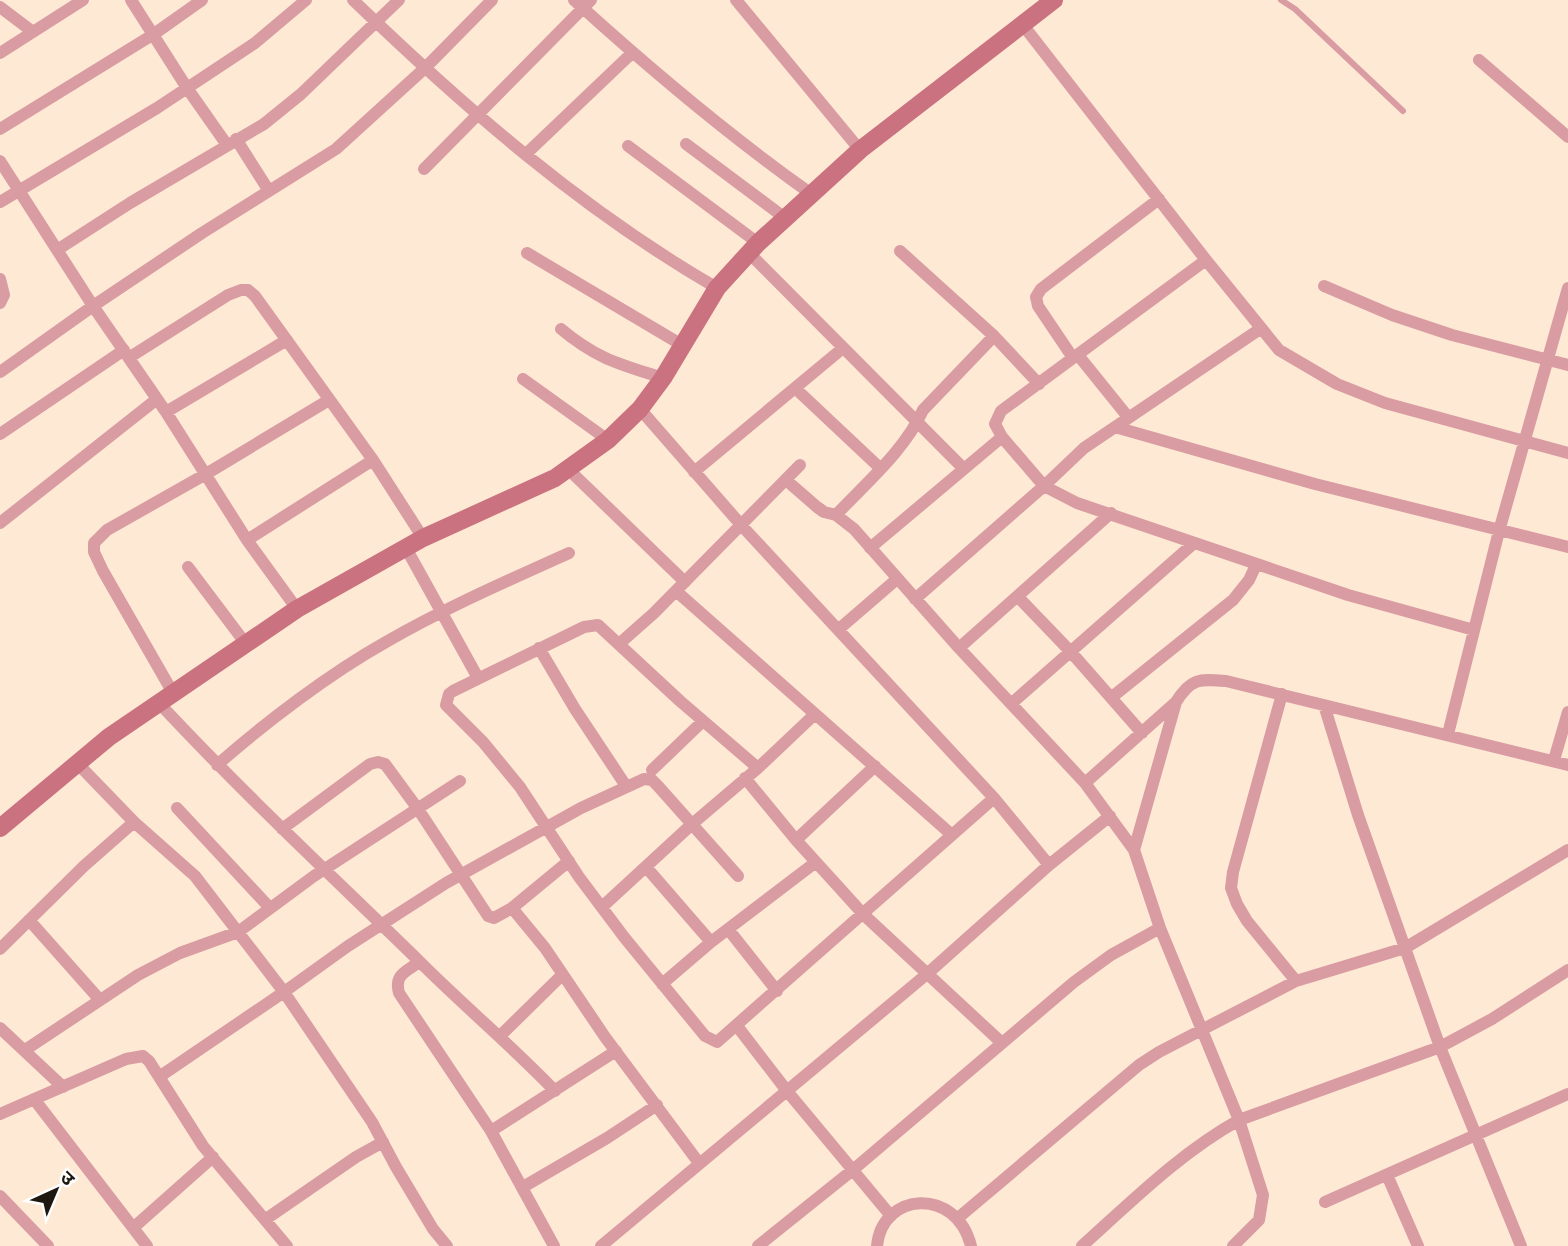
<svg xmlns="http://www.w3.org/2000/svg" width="1568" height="1246" viewBox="0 0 1568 1246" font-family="'Asap Condensed','Noto Sans Devanagari',sans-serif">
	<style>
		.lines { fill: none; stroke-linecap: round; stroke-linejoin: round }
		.lane { stroke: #d99ca3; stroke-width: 6 }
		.street { stroke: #d99ca3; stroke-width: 12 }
		.secondary { stroke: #ca727f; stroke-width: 18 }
	</style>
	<rect width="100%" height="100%" fill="#fee9d4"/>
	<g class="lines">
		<path class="lane" d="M1281 0 1295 9 1403 111"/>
		<path class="street" d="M131 0 187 88 227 145
			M353 0C465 108 582 210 717 288
			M574 0C650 69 727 134 810 193
			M736 0 860 150
			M0 7 33 32
			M1023 25 1206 260 1279 350 1337 384 1385 403 1568 453
			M0 53 83 0
			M1479 60 1568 137
			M0 129 154 34 202 0
			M236 139 269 191
			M686 144 785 218
			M628 146 758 243
			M526 154 632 53
			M0 161 93 306 166 412 247 540 297 609
			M424 169 591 0
			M0 202 157 108 255 43 306 0
			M57 250 130 203 264 124 301 94 399 0
			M900 251 994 336 1039 384
			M527 253 682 345
			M749 253 964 469
			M1206 260 1001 411 995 424 1002 437 1044 486 1077 503 1348 595 1474 630
			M0 279 4 295 0 303
			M1324 286 1392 315 1452 335 1568 365
			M561 329C597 359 619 364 663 378
			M1078 355 1128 417
			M130 357 228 295 241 290H248L255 296 373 460 423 538
			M1073 358 1038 306 1036 297 1041 289 1159 199
			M0 372 93 306 202 233 336 149 425 68 492 0
			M523 379 608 440
			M796 389 880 468
			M640 409 742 526 994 798 1049 865
			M166 412 287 340
			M1115 427 1315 484 1568 547
			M0 434 124 350
			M568 469 685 582
			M694 472 843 348
			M786 480 817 507 824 512 836 515 854 529 959 648 1085 783 1134 850 1160 928 1239 1120 1263 1195 1259 1220 1233 1246
			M836 515C866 483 905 450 923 410L994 336
			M0 523 157 399
			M247 540 373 460
			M406 548 478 678
			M870 548 1002 437
			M188 567 246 644
			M676 591 952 835
			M1018 597 1070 651 1142 733
			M915 599 1044 486 1084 448 1260 329
			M839 629 897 579
			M619 644 654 613 800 465
			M539 648 575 709 626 786
			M959 648 1111 513
			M173 693 103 571 94 552V543L107 530 206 474 329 400
			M1282 694 1233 872 1231 888 1237 904 1247 921 1296 981
			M1112 697 1233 600 1249 580 1256 565
			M159 703C243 793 332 876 420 962 464 1006 512 1046 555 1091
			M1011 704 1193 544
			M1324 705 1358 815 1440 1047 1521 1246
			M1448 734 1499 531 1568 288
			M1554 760 1568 712
			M78 764 134 822 195 876 284 992 372 1122 396 1167 433 1229 447 1246
			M217 765C266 722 329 674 386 642 445 608 507 581 569 553
			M758 768 680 701 598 625 584 627 453 691 449 694 446 705 483 742 520 787 579 877 624 937 705 1036 717 1042 994 798
			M652 770 703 721
			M745 778 796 840 864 915 1002 1043
			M1085 783 1176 702
			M177 808 270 908
			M282 829 370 764 378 762 385 764 418 809 488 916 494 918 512 908 569 861
			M796 840 875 766
			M1134 850 1176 702C1191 678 1199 679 1226 681L1568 765
			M646 867 711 942
			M602 907 691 825 758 768 815 714
			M512 908 545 948 605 1037 699 1163
			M29 920 100 1000
			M728 929 777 991
			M0 949 84 866 134 822
			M419 962C406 972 394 974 399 993L491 1131 554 1246
			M662 984 711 942 816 862
			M737 1026 787 1091 891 1216
			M0 1028 63 1087
			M500 1036 562 975
			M25 1050 138 975 180 953 238 932 314 876 460 781
			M159 1077 284 992 348 946 446 883 581 808 644 779 652 780 658 786 738 876
			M34 1099 147 1246
			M0 1114 126 1059 143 1056 149 1061 203 1146 287 1246
			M491 1131 616 1051
			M1387 1175 1418 1246
			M523 1187 607 1138 657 1105
			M0 1196 48 1246
			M1325 1202 1568 1094
			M958 1218 1139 1065 1159 1052 1296 981 1405 948 1568 850
			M266 1219 356 1157 383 1142
			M133 1228 213 1157
			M601 1246 927 974 1049 865 1110 816
			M758 1246 854 1169 1074 982 1111 955 1160 928
			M877 1246C882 1192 956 1186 971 1246
			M1082 1246C1132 1201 1180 1153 1239 1120L1440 1047 1492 1019 1568 970"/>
		<path class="secondary" d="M0 828 109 737 297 609 423 538 555 478 608 440 640 409 663 378 717 288 758 243 860 150 1054 0"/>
	</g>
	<g transform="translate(56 1190) rotate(44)" stroke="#ffffff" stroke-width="5" paint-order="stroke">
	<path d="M0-5L12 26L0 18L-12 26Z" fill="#1e170f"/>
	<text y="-10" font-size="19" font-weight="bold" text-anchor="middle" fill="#1e170f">उ</text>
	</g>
</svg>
